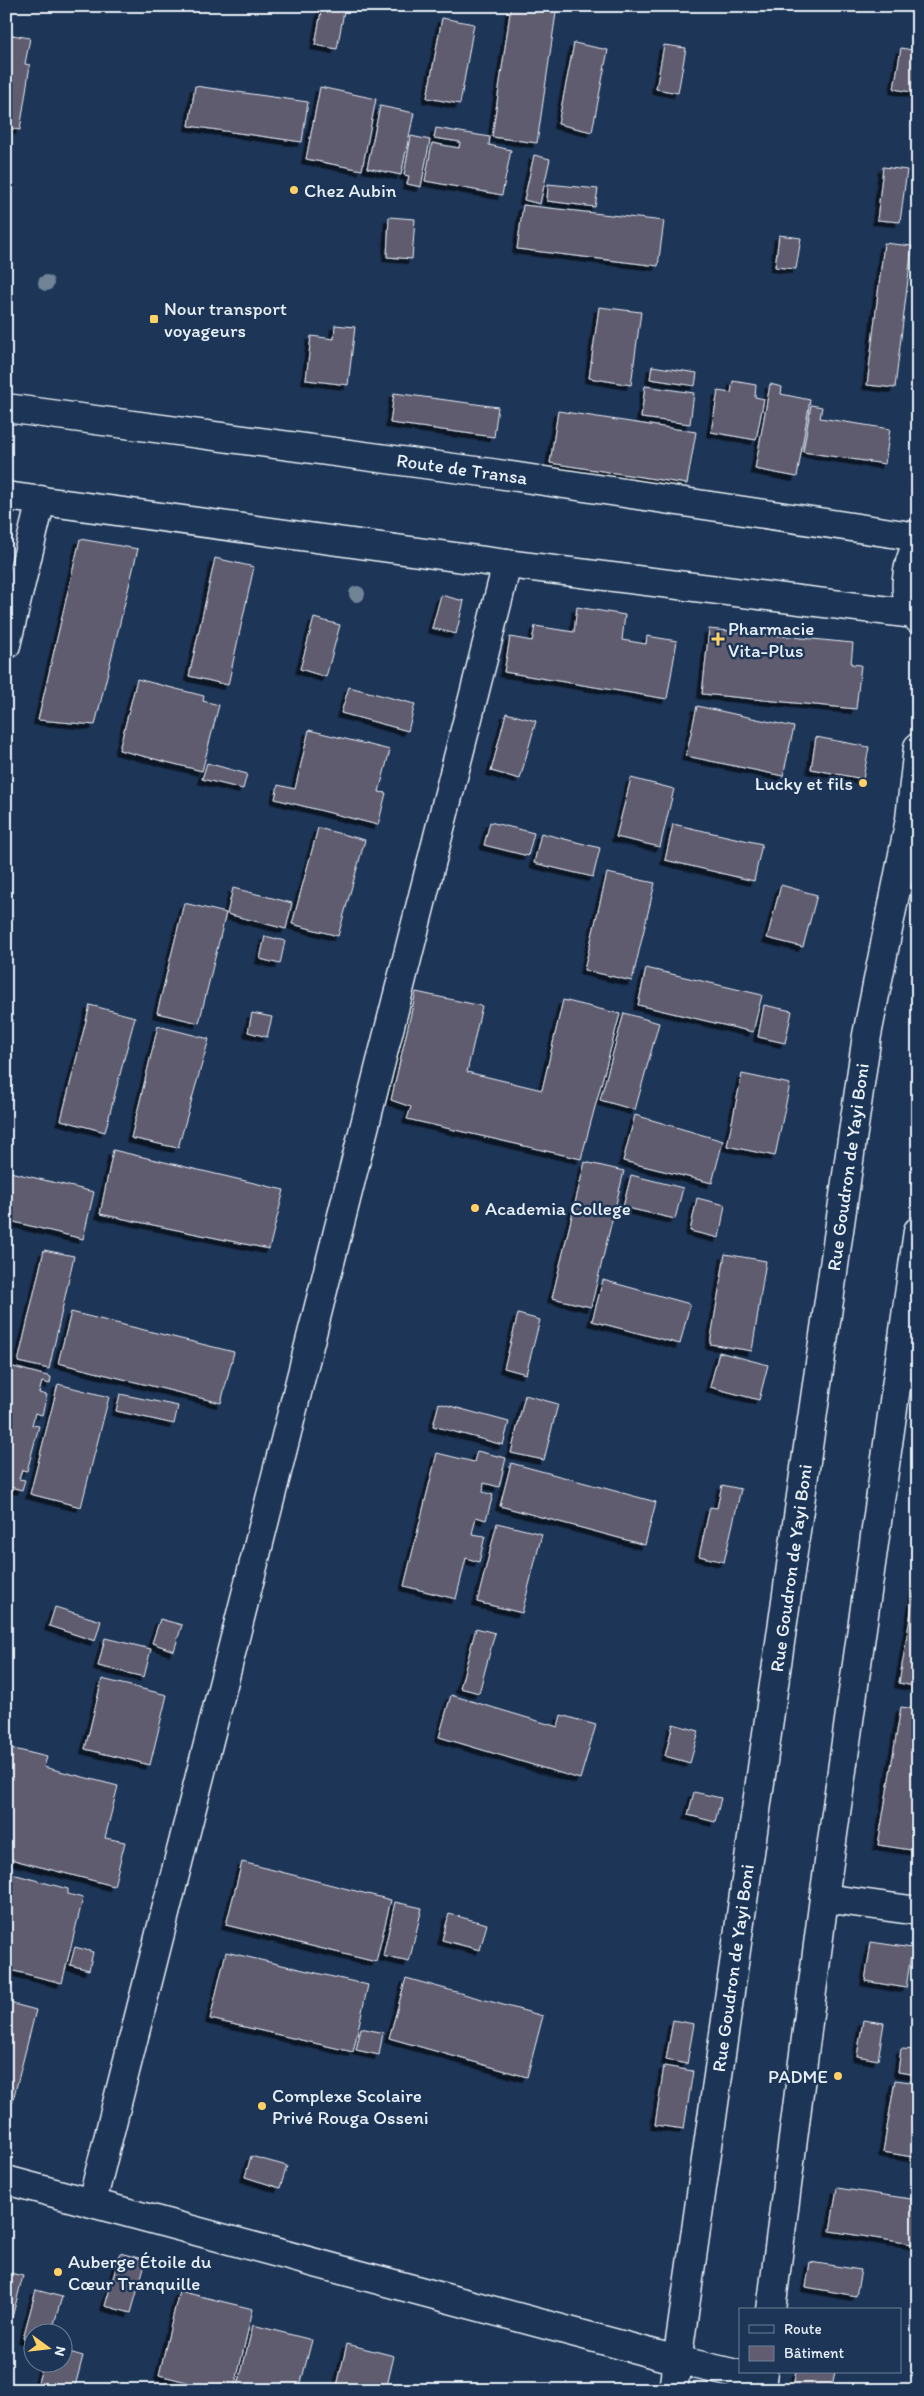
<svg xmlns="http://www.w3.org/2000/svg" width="924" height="2396" viewBox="0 0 924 2396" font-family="Itim,sans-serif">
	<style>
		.building { fill: #615c70; stroke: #e8f1f8; filter: url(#shadow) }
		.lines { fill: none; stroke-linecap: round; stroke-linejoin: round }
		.street-casing { stroke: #e8f1f8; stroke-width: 31 }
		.secondary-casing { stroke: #e8f1f8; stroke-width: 31 }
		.primary-casing { stroke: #e8f1f8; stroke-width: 31 }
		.street { stroke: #1d3557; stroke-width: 28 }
		.secondary { stroke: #1d3557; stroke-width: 28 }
		.primary { stroke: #1d3557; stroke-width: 28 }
		.tree { fill: #708496 }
		.poi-dot { fill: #ffd166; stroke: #1d3557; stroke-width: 2 }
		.labels { text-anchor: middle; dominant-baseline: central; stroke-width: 5; stroke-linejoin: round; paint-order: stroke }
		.poi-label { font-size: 19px; fill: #e8f1f8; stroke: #1d3557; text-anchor: start }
		.street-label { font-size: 19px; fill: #e8f1f8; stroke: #1d3557 }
	</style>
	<defs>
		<filter id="shadow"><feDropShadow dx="-4.5" dy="4.5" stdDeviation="0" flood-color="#0009"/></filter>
	</defs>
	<rect width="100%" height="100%" fill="#1d3557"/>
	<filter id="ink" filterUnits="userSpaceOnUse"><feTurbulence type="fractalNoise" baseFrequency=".02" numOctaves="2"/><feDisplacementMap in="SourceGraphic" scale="10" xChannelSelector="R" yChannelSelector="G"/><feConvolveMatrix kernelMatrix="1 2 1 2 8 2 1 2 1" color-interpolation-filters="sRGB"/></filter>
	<g filter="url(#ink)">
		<path class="building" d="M322 6H345L337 49 315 45Z
			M511 6H557L537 143 492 137Z
			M442 18 474 24 460 104 427 98Z
			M6 34 30 38 25 64 30 65 20 130 6 128Z
			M574 43 608 50 592 132 558 124Z
			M664 45 686 48 678 93 656 89Z
			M901 48 918 51 916 93 894 89Z
			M195 86 308 102 302 142 189 126Z
			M320 87 376 99 362 170 306 159Z
			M380 106 414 113 401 175 367 168Z
			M436 128 490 137 489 145 511 150 502 195 425 181 432 143 459 148 460 142 434 138Z
			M411 136 430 140 421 187 407 184 409 176 404 175Z
			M534 155 550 159 540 204 524 200Z
			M883 167 907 170 900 222 877 220Z
			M548 184 598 189 595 207 547 201Z
			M523 205 664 221 658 266 517 249Z
			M389 217 415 219 412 259 387 257Z
			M779 235 801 238 796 269 775 267Z
			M884 243 912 246 895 388 867 385Z
			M599 307 641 312 631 385 589 378Z
			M335 325 355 327 348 385 306 380 311 336 334 339Z
			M652 366 697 373 695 386 650 379Z
			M733 381 756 385 755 397 764 399 756 440 711 432 718 391 731 393Z
			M770 384 782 387 781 394 810 400 797 477 755 469Z
			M645 386 694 393 690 424 641 418Z
			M394 393 498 407 494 437 390 423Z
			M811 405 822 407 820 418 890 429 885 464 803 452Z
			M558 411 696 432 687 484 550 463Z
			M80 539 138 549 95 725 38 720Z
			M215 558 254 567 228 685 189 676Z
			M441 595 464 601 456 634 432 628Z
			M577 607 625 615 622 640 646 644 647 636 677 641 667 699 504 672 510 637 532 641 535 626 574 632Z
			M314 618 340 625 326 677 300 669Z
			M709 629 853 643 851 664 861 665 856 709 702 694Z
			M137 679 204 696 203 701 219 705 202 771 119 750Z
			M349 687 415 704 408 731 341 713Z
			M697 706 794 727 783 776 686 756Z
			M506 713 536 721 520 779 491 771Z
			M309 730 390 750 379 792 386 793 378 825 275 799 278 785 295 789Z
			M816 737 869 747 863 779 811 769Z
			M207 763 247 774 243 789 202 779Z
			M631 778 674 789 660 847 616 837Z
			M490 822 534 833 528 856 484 845Z
			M673 824 762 844 754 881 665 860Z
			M318 828 365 840 338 936 292 924Z
			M541 833 600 848 593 877 534 863Z
			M607 873 655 883 632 981 584 970Z
			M781 885 817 895 803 947 767 938Z
			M233 888 292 903 286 929 227 914Z
			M184 903 226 913 199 1023 157 1013Z
			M265 936 285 941 280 964 260 959Z
			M646 968 762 995 753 1032 638 1005Z
			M416 992 482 1006 467 1072 542 1090 563 1000 620 1014 581 1159 407 1119 411 1107 391 1100Z
			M90 1005 135 1017 105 1132 61 1120Z
			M764 1005 792 1011 785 1043 758 1037Z
			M252 1013 272 1017 267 1037 248 1032Z
			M624 1013 659 1023 635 1110 600 1100Z
			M158 1026 209 1039 178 1148 131 1138Z
			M742 1074 790 1084 775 1156 727 1146Z
			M635 1115 723 1141 712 1183 623 1161Z
			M113 1150 284 1190 269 1249 100 1214Z
			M585 1162 624 1171 591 1307 552 1298Z
			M6 1171 94 1192 83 1239 6 1220Z
			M631 1175 683 1188 675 1219 623 1207Z
			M697 1198 725 1205 719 1238 690 1231Z
			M44 1250 74 1256 49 1369 18 1362Z
			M725 1254 766 1261 752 1351 710 1344Z
			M603 1280 690 1304 680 1344 592 1321Z
			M71 1312 234 1352 221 1403 58 1363Z
			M518 1314 540 1320 526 1374 504 1368Z
			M719 1352 768 1365 759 1400 710 1387Z
			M6 1365 51 1377 50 1384 42 1382 39 1393 47 1395 42 1415 35 1413 32 1425 39 1426 27 1471 22 1470 19 1479 25 1480 22 1490 6 1486Z
			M58 1384 109 1397 81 1507 30 1494Z
			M120 1394 178 1406 174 1424 116 1411Z
			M525 1395 558 1404 544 1460 511 1453Z
			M439 1403 509 1422 503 1445 433 1426Z
			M477 1451 506 1458 499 1487 484 1483 483 1492 493 1495 486 1520 476 1517 472 1534 485 1536 479 1562 466 1558 456 1599 404 1586 437 1453 474 1462Z
			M511 1463 656 1502 645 1545 500 1506Z
			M722 1485 741 1489 724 1562 699 1556 710 1507 717 1508Z
			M497 1523 542 1534 522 1613 477 1602Z
			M918 1571V1687L899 1683Z
			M55 1607 101 1621 95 1641 49 1626Z
			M160 1619 182 1625 174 1651 152 1643Z
			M476 1628 495 1633 479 1693 460 1688Z
			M105 1638 151 1649 144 1677 98 1666Z
			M102 1679 167 1695 150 1765 85 1749Z
			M451 1695 558 1727 561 1715 596 1725 580 1779 439 1737Z
			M901 1707 918 1709V1851L878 1845Z
			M673 1724 699 1731 690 1763 665 1756Z
			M6 1747 47 1757 44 1767 118 1786 105 1838 125 1842 114 1886 6 1858Z
			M694 1792 721 1798 715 1822 688 1815Z
			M242 1862 391 1900 376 1962 226 1925Z
			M9 1873 68 1889V1894L83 1898 62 1983 6 1969V1884Z
			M395 1902 422 1908 409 1962 383 1956Z
			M449 1914 487 1924 480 1950 442 1940Z
			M871 1942 912 1948 906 1988 865 1981Z
			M75 1947 93 1952 89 1970 70 1965Z
			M226 1952 368 1985 353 2052 210 2019Z
			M406 1978 543 2016 527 2077 389 2038Z
			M6 2002 36 2010 12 2104 6 2102Z
			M673 2020 694 2024 687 2064 666 2060Z
			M863 2020 884 2023 878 2060 857 2056Z
			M361 2028 383 2033 379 2055 356 2050Z
			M901 2049 918 2050V2075L898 2072Z
			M664 2066 693 2071 684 2129 655 2125Z
			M895 2080 918 2083V2158L883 2152Z
			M251 2156 287 2166 280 2188 245 2177Z
			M837 2188 918 2200V2245L830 2231Z
			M120 2253 146 2260 131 2313 105 2306Z
			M810 2262 861 2270 856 2296 806 2287Z
			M6 2272 23 2276 6 2340Z
			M36 2290 62 2297 51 2334H32V2341L23 2338Z
			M179 2291 253 2309 234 2390H218L159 2375Z
			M253 2325 312 2340 299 2390H237Z
			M347 2344 394 2356 386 2390H336Z
			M62 2350 83 2356 74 2390H36L43 2364H62Z
			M796 2372H835L831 2390H792Z"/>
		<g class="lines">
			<g class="street-casing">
				<path id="street" d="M6 645 41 500
					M824 1898 918 1911
					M6 2180 677 2360 762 2380
					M92 2202 507 564"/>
			</g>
			<g class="secondary-casing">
				<path id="secondary" d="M771 2310 824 1898 918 1231
					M673 2390 867 1035 910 819 918 747
					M760 2390 763 2372"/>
			</g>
			<g class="primary-casing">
				<path id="primary" d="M6 408 491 473 918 537
					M6 496 507 564 914 614
					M918 542C906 566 900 596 918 619"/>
			</g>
			<use href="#street" class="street"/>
			<use href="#secondary" class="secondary"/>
			<use href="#primary" class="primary"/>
		</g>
		<g class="tree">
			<circle cx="46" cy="283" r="8"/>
			<circle cx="357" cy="594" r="8"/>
		</g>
	</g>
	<g class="poi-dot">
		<circle cx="294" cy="190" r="5"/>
		<rect x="149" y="314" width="10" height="10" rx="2.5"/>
		<path d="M715.5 631.5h5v5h5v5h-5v5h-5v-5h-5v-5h5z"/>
		<circle cx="863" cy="783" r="5"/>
		<circle cx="475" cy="1208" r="5"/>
		<circle cx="838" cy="2076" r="5"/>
		<circle cx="262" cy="2106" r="5"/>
		<circle cx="58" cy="2272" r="5"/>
	</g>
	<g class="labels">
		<g class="poi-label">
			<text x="304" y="190">Chez Aubin</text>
			<text x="164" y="308">Nour transport<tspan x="164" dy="22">voyageurs</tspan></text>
			<text x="728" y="628">Pharmacie<tspan x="728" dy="22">Vita-Plus</tspan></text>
			<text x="853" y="783" text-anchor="end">Lucky et fils</text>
			<text x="485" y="1208">Academia College</text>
			<text x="828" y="2076" text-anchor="end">PADME</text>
			<text x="272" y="2095">Complexe Scolaire<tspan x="272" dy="22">Privé Rouga Osseni</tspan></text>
			<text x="68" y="2261">Auberge Étoile du<tspan x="68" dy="22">Cœur Tranquille</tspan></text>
		</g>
		<g class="street-label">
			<text transform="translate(462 469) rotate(8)">Route de Transa</text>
			<text transform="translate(848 1167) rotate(-82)">Rue Goudron de Yayi Boni</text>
			<text transform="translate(791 1568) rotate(-82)">Rue Goudron de Yayi Boni</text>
			<text transform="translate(733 1968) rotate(-82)">Rue Goudron de Yayi Boni</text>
		</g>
	</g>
	<rect width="924" height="2396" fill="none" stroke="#1d3557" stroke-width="25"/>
	<rect x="12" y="12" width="899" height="2371" fill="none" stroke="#e8f1f8" stroke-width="2" filter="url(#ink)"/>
	<rect x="739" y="2308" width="162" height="65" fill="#1d3557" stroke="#6e8097"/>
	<rect x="749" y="2325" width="25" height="8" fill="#1d3557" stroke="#6e8097"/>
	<text x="784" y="2334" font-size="15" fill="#e8f1f8">Route</text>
	<rect x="749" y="2346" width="25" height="15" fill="#615c70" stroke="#6e8097"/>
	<text x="784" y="2358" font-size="15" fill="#e8f1f8">Bâtiment</text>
	<g transform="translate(48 2348) rotate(105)"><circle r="24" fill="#1d3557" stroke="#6e8097"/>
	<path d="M0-4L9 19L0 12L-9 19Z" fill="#ffd166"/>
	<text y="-8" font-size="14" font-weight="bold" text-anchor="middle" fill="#e8f1f8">N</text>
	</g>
</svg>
